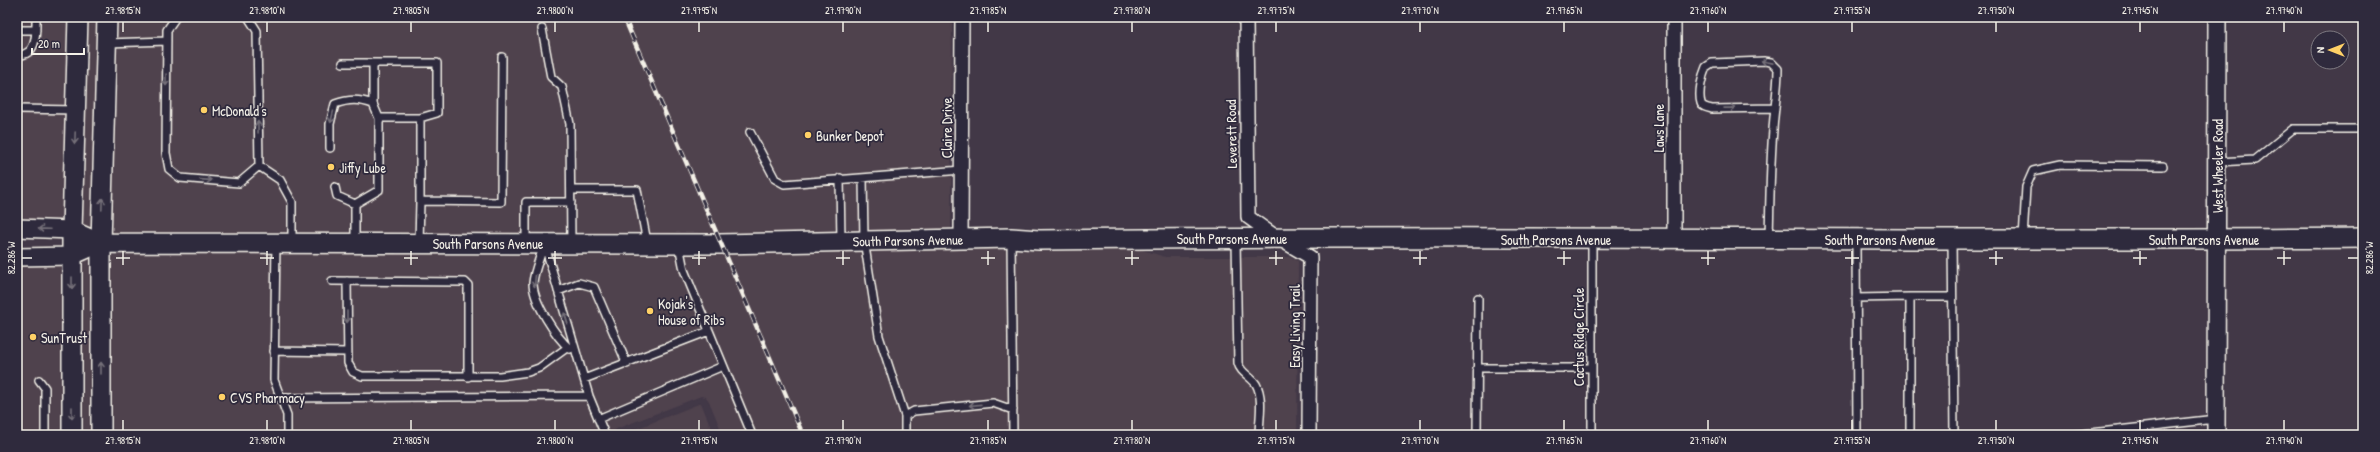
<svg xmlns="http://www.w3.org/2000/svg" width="2380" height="452" viewBox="0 0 2380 452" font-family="'Patrick Hand',sans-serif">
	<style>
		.built { fill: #50424e }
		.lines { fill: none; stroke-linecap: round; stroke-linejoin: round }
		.service-casing { stroke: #f4f1e8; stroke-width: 10 }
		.minor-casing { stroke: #f4f1e8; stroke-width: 16 }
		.tertiary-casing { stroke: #f4f1e8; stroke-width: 20 }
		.secondary-casing { stroke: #f4f1e8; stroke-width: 22 }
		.service { stroke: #2f2a3d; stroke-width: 7 }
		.minor { stroke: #2f2a3d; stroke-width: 13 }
		.tertiary { stroke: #2f2a3d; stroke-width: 17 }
		.secondary { stroke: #2f2a3d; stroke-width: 19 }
		.rail-casing { stroke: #f4f1e8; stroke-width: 4.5 }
		.rail { stroke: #2f2a3d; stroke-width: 3; stroke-dasharray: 9; stroke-linecap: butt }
		.oneway { stroke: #747079 }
		.ticks { fill: none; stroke: #f4f1e8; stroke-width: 1.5 }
		.poi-dot { fill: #ffd166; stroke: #2f2a3d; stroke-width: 1.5 }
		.labels { text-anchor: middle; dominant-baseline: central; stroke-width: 3.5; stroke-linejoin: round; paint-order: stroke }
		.poi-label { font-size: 14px; fill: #f4f1e8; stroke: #2f2a3d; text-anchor: start }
		.street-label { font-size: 14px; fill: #f4f1e8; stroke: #2f2a3d }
		.neatline { fill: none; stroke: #f4f1e8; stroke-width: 1.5 }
		.ticks-label { font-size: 10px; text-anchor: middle; fill: #f4f1e8 }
	</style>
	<rect width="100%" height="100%" fill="#423847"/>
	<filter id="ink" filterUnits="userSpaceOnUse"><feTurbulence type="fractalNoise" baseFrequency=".025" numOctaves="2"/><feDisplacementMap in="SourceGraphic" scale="8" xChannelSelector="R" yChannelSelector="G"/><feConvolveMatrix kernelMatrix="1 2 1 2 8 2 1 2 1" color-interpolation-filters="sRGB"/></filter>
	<g filter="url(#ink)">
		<path class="built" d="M17 17H68L62 220 17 219Z
			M88 17H97L91 228 82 224Z
			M118 17H952L951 231 720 235 111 234Z
			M1011 247 1136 248 1165 257H1291L1298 261 1297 435H723L709 401 706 397 701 396 616 429 611 435H111V252L971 249Z
			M91 257V435H82V261Z
			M17 265H62V435H17Z
			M701 403 714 435H621Z"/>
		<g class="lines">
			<g class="service-casing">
				<path id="service" d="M176 17 167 30 166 153 169 169 180 178 239 183 259 166
					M248 17 257 31 259 166
					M542 29 551 77 562 87 570 124 571 244
					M17 30H36
					M107 43 167 41
					M17 55C38 56 36 32 36 17
					M343 63H437V113L420 118V201
					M17 109 76 110
					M379 118H420
					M750 132 775 179 784 184 962 170
					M330 148V124L335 104C349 99 359 99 373 104
					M2217 162 2255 160 2293 129H2363
					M259 166 280 180 292 202V243
					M840 178 841 241
					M863 178 864 240 879 336 905 416
					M335 187 337 196 355 204
					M571 190H637L647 242
					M1769 237C1770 202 1770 166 1773 130 1774 110 1778 90 1778 69L1771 62 1764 61 1712 63 1706 67C1702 76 1698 93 1701 103 1702 107 1708 108 1712 109L1775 108
					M1011 239 1013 435
					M2023 239 2026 187 2033 171 2060 165 2163 166
					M1236 240 1238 363C1240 372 1250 376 1256 384 1264 398 1259 420 1259 435
					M1856 240 1857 435
					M1952 240 1954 435
					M276 243 274 380 287 415V435
					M355 243V204L379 190V118L373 104V63
					M419 243 420 201 501 202 502 57
					M526 243V202H571
					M544 244C541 256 534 270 533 283 533 302 556 337 570 349
					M679 245 684 270 752 435
					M545 246 589 396 605 435
					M332 281 465 282 468 285V377
					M347 281 348 363 353 372 362 376H500L528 372 539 368 568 347
					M558 291 579 283 594 287 627 364
					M1910 297H1952
					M1856 298 1910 297V435
					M274 351 347 352
					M1477 368H1591
					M584 379 709 331
					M39 380 45 388V435
					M279 398 589 396
					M598 419 723 366
					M905 435V416L914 411 993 403 1013 410
					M1477 435 1478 298
					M1592 435V240
					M2073 435 2216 419"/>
			</g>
			<g class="minor-casing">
				<path id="minor" d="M1246 17 1248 217 1276 237 1310 257 1309 435
					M1674 239V17
					M961 240 962 17"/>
			</g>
			<g class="tertiary-casing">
				<path id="tertiary" d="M17 228 72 230 101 243
					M17 257 72 256 101 243
					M2216 435 2217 17"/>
			</g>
			<g class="secondary-casing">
				<path id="secondary" d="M101 243 720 244 1011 238 1039 240C1480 234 1922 242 2363 238
					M72 435V230L78 17
					M101 435V243L107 17"/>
			</g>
			<use href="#service" class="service"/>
			<use href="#minor" class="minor"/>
			<use href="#tertiary" class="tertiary"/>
			<use href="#secondary" class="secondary"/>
			<g class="rail-casing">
				<path id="rail" d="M624 17 803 435"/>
			</g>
			<use href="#rail" class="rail"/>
		</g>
		<defs><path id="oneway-shaft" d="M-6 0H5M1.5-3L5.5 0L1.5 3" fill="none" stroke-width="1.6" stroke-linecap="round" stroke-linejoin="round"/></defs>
		<g class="oneway">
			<use href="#oneway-shaft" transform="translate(1767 62) rotate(-169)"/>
			<use href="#oneway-shaft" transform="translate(166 80) rotate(90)"/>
			<use href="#oneway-shaft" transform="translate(1730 108) rotate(-1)"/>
			<use href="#oneway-shaft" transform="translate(332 117) rotate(104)"/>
			<use href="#oneway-shaft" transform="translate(258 127) rotate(-91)"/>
			<use href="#oneway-shaft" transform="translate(75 138) rotate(92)"/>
			<use href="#oneway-shaft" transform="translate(206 180) rotate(4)"/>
			<use href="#oneway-shaft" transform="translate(102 204) rotate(-88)"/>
			<use href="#oneway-shaft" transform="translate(44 229) rotate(-178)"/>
			<use href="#oneway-shaft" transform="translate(535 281) rotate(95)"/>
			<use href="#oneway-shaft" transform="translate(72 283) rotate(90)"/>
			<use href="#oneway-shaft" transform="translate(347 317) rotate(90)"/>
			<use href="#oneway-shaft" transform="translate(566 318) rotate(-107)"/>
			<use href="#oneway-shaft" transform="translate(101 368) rotate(-90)"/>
			<use href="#oneway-shaft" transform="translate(975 405) rotate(174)"/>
			<use href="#oneway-shaft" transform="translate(72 413) rotate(90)"/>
		</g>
	</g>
	<path class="ticks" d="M123 22V32M267 22V32M411 22V32M555 22V32M699 22V32M843 22V32M988 22V32M1132 22V32M1276 22V32M1420 22V32M1564 22V32M1708 22V32M1852 22V32M1996 22V32M2140 22V32M2284 22V32M123 251V265M267 251V265M411 251V265M555 251V265M699 251V265M843 251V265M988 251V265M1132 251V265M1276 251V265M1420 251V265M1564 251V265M1708 251V265M1852 251V265M1996 251V265M2140 251V265M2284 251V265M22 258H32M116 258H130M260 258H274M404 258H418M548 258H562M692 258H706M836 258H850M981 258H995M1125 258H1139M1269 258H1283M1413 258H1427M1557 258H1571M1701 258H1715M1845 258H1859M1989 258H2003M2133 258H2147M2277 258H2291M2348 258H2358M123 420V430M267 420V430M411 420V430M555 420V430M699 420V430M843 420V430M988 420V430M1132 420V430M1276 420V430M1420 420V430M1564 420V430M1708 420V430M1852 420V430M1996 420V430M2140 420V430M2284 420V430"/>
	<g class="poi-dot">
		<circle cx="204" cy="110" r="4"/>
		<circle cx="808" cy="135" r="4"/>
		<circle cx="331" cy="167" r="4"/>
		<circle cx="650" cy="311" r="4"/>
		<circle cx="33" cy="337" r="4"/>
		<circle cx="222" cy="397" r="4"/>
	</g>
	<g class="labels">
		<g class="poi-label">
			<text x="212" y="110">McDonald's</text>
			<text x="816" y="135">Bunker Depot</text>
			<text x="339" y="167">Jiffy Lube</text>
			<text x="658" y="303">Kojak's<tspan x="658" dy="16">House of Ribs</tspan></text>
			<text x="41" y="337">SunTrust</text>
			<text x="230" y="397">CVS Pharmacy</text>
		</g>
		<g class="street-label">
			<text transform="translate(946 128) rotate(-90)">Claire Drive</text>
			<text transform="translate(1658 128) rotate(-90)">Laws Lane</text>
			<text transform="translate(1231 134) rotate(-91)">Leverett Road</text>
			<text transform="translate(2217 166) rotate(-90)">West Wheeler Road</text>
			<text x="1232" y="238">South Parsons Avenue</text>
			<text x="1556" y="239">South Parsons Avenue</text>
			<text x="1880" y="239">South Parsons Avenue</text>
			<text x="2204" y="239">South Parsons Avenue</text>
			<text transform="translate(908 240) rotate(-1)">South Parsons Avenue</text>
			<text x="488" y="243">South Parsons Avenue</text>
			<text transform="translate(1294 326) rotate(-90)">Easy Living Trail</text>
			<text transform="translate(1578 337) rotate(-90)">Cactus Ridge Circle</text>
		</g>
	</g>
	<rect width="2380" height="452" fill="none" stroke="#2f2a3d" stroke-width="44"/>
	<g transform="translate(2330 50) rotate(270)"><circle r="19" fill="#2f2a3d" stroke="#7e7a81"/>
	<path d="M0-3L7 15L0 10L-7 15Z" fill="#ffd166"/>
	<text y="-6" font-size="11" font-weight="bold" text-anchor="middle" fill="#f4f1e8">N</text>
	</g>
	<path d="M32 48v6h52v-6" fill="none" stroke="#f4f1e8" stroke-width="2"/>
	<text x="38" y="48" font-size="12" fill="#f4f1e8" stroke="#2f2a3d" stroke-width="3" paint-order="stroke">20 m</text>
	<rect x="22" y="22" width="2336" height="408" class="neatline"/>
	<g class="ticks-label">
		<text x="123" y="14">27.9815°N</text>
		<text x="267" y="14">27.9810°N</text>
		<text x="411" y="14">27.9805°N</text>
		<text x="555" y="14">27.9800°N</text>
		<text x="699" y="14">27.9795°N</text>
		<text x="843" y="14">27.9790°N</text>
		<text x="988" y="14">27.9785°N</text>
		<text x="1132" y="14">27.9780°N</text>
		<text x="1276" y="14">27.9775°N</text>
		<text x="1420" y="14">27.9770°N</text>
		<text x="1564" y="14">27.9765°N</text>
		<text x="1708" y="14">27.9760°N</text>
		<text x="1852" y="14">27.9755°N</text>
		<text x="1996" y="14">27.9750°N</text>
		<text x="2140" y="14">27.9745°N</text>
		<text x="2284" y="14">27.9740°N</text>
		<text transform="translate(2369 258) rotate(-90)" y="4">82.286°W</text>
		<text transform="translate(11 258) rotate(-90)" y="4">82.286°W</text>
		<text x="123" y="444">27.9815°N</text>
		<text x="267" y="444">27.9810°N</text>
		<text x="411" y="444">27.9805°N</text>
		<text x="555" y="444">27.9800°N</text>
		<text x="699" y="444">27.9795°N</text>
		<text x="843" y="444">27.9790°N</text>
		<text x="988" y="444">27.9785°N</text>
		<text x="1132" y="444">27.9780°N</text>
		<text x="1276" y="444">27.9775°N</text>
		<text x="1420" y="444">27.9770°N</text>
		<text x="1564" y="444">27.9765°N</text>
		<text x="1708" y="444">27.9760°N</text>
		<text x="1852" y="444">27.9755°N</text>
		<text x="1996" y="444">27.9750°N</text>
		<text x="2140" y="444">27.9745°N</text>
		<text x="2284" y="444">27.9740°N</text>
	</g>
</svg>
